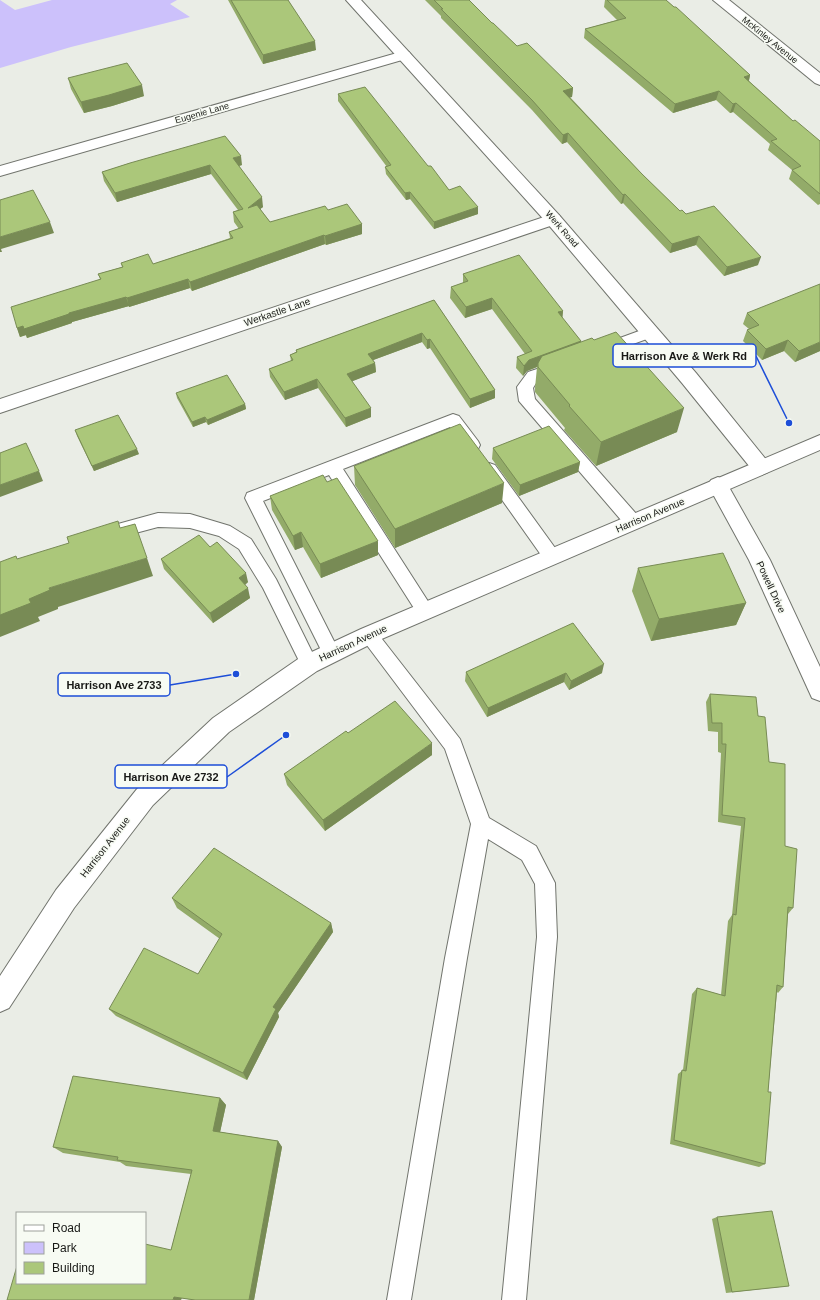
<svg xmlns="http://www.w3.org/2000/svg" width="820" height="1300" viewBox="0 0 820 1300" font-family="Helvetica,sans-serif">
	<style>
		.green { fill: #ccc1fb }
		.lines { fill: none; stroke-linecap: round; stroke-linejoin: round }
		.service-casing { stroke: #71746d; stroke-width: 2 }
		.minor-casing { stroke: #71746d; stroke-width: 2 }
		.tertiary-casing { stroke: #71746d; stroke-width: 2 }
		.secondary-casing { stroke: #71746d; stroke-width: 2 }
		.service { fill: #fff; fill-rule: evenodd }
		.minor { fill: #fff; fill-rule: evenodd }
		.tertiary { fill: #fff; fill-rule: evenodd }
		.secondary { fill: #fff; fill-rule: evenodd }
		.wall { fill: #93ab69 }
		.shaded-wall { fill: #788b55 }
		.building { fill: #abc77a; stroke: #788b55 }
		.labels { text-anchor: middle; dominant-baseline: central; stroke-width: 3; stroke-linejoin: round; paint-order: stroke }
		.far-street-label { font-size: 9px; fill: #181916; stroke: #f7fbf3 }
		.street-label { font-size: 10px; fill: #181916; stroke: #f7fbf3 }
		.leader { fill: none; stroke: #1d4ed8; stroke-width: 1.5 }
		.callout-dot { fill: #1d4ed8; stroke: #f7fbf3; stroke-width: 1.5 }
		.callout { fill: #f7fbf3; stroke: #1d4ed8; stroke-width: 1.5 }
		.callout-label { font-size: 11px; text-anchor: middle; font-weight: bold; fill: #181916 }
	</style>
	<rect width="100%" height="100%" fill="#eaede6"/>
	<path class="green" d="M0 0 15 10 52 0H177L170 4 190 17 71 47 0 68Z"/>
	<g class="lines">
		<g class="service-casing">
			<path id="service" d="M650 327 655 328 657 332 655 336 603 355 598 354 595 350 598 346Z
				M558 362 563 363 566 367 563 371 538 380 533 388 535 399 639 517 641 522 639 527 633 529 627 527 519 401 517 387 528 372Z
				M453 414 459 416 478 441 480 445 478 449C464 453 457 437 450 427L343 469 431 606 434 611 431 616 425 618 419 616 329 475 263 501 340 653 337 658 331 661 325 658 245 498 247 493Z
				M489 463 495 465 558 552 561 557 558 562 552 564 546 562 483 473 481 469 483 465Z
				M158 513 190 514 230 526 251 539 276 579 318 664 315 669 309 672 303 669 263 588 239 549 219 536 190 528 158 527 113 539 107 537 105 532 107 527Z
				M369 627 375 630 460 739 489 818 536 846 555 883 557 937 526 1300H502L537 937 535 884 522 860 488 839 467 958 411 1300H387L445 958 471 824 445 749 363 640 360 635 363 630Z"/>
		</g>
		<g class="minor-casing">
			<path id="minor" d="M713 0H729L820 73V85L815 83Z
				M404 51 409 52 411 55 409 58 0 176V166Z
				M553 214 559 215 561 219 559 223 0 413V399Z
				M718 477 725 480 770 560 820 667V701L812 698 749 560 708 485 711 480Z"/>
		</g>
		<g class="tertiary-casing">
			<path id="tertiary" d="M346 0H361L559 215 696 373 768 462 771 467 768 472 761 475 754 472 682 383 547 223Z"/>
		</g>
		<g class="secondary-casing">
			<path id="secondary" d="M820 435V450L377 641 317 671 229 732 153 805 74 908 9 1008 0 1012V976L56 890 137 789 213 718 301 657 361 629Z"/>
		</g>
		<use href="#service" class="service"/>
		<use href="#minor" class="minor"/>
		<use href="#tertiary" class="tertiary"/>
		<use href="#secondary" class="secondary"/>
	</g>
	<path class="wall" d="M228 0H288L316 50 263 64Z
		M425 0H469L492 23 517 46 573 88 572 97H570L642 174 680 211 758 265 724 276 696 245 670 253 623 203 621 204 567 142 562 144 532 110 441 18V16Z
		M605 0H666L750 75 749 81 793 121 820 141V204L818 205 789 179 792 170 768 150 770 144 733 112 730 113 716 100 673 113 584 38 585 29 617 20 604 7Z
		M68 78 144 96 112 106 84 113 71 89Z
		M338 94 428 166 449 190 478 214 434 229 410 199 406 200 386 174 385 167H387L338 101Z
		M130 163 242 165 239 166 263 207 260 209 270 222 328 210 362 224V234L326 245 325 244 192 291 190 288 129 307V306L72 322V323L27 338 26 335 20 337 17 328 100 279 98 274 122 267 121 263 153 264 230 238 229 232 239 229 234 222 233 212 238 210 211 174 117 202 104 181 102 172Z
		M463 274 563 311 562 318 581 341V342L677 432 596 466 564 430 565 428 535 392V388L537 367 527 371 523 376 516 368 517 357 525 354 492 309 465 318 450 298 451 287 463 283Z
		M434 300 495 390V398L470 408 430 348 427 349 422 342 373 360 375 363 376 372 352 381 371 417 346 427 318 388 285 400 270 377 269 369 291 361 290 355 296 352V350Z
		M747 313 820 351 795 362 784 351 762 360 743 341 747 330 749 329 743 324Z
		M176 393 245 404 246 409 208 425 206 422 193 427 177 398Z
		M75 430 139 454 94 471 77 436Z
		M493 448 580 462 578 472 519 496 492 459Z
		M354 466 502 503 395 548 355 485Z
		M327 482 378 555 321 578 303 547 295 550 272 510 270 496Z
		M210 547 248 582 245 585 250 598 213 623 164 569 161 559Z
		M638 568 746 603 736 625 651 641 632 591Z
		M466 672 602 673 569 690 564 682 487 717 465 681Z
		M710 694 758 716 769 762 785 846 793 908 788 914 783 987 778 993 777 992 768 1092 765 1164 759 1167 670 1144 678 1074 683 1070 692 994 697 988 721 995 728 921 732 915 741 826 718 822 721 753 718 752V732L708 731 706 702Z
		M348 733 432 755 325 831 287 785 284 774Z
		M172 898 331 923 333 932 278 1013 279 1017 247 1080 116 1016 109 1009 198 974 220 939 177 908Z
		M220 1098 226 1105 220 1132 278 1141 282 1147 254 1300H192L182 1298 7 1300 171 1250 191 1174 126 1166 120 1162 63 1153 53 1147Z
		M717 1217 789 1286 726 1293 712 1219Z"/>
	<path class="shaded-wall" d="M315 41 316 50 263 64V55Z
		M750 75 748 84 744 77Z
		M142 85 144 96 112 106 84 113 81 102Z
		M573 88 572 97 562 100 563 91Z
		M719 91 716 100 673 113 675 104Z
		M736 103 733 112 730 113 733 104Z
		M568 133 567 142 562 144 563 135Z
		M241 156 242 165 235 167 233 158Z
		M210 165 211 174 117 202 115 193Z
		M410 192V199L406 200 405 193Z
		M625 194 623 203 621 204 623 195Z
		M262 197 263 207 249 217 248 208Z
		M478 207V214L434 229V222Z
		M50 222 54 233 1 249 2 252H0V237Z
		M362 224V234L326 245 325 236Z
		M324 235 325 244 192 291 190 282Z
		M699 236 696 245 670 253 672 244Z
		M761 257 758 265 724 276 727 267Z
		M188 279 190 288 129 307 127 298Z
		M126 297 129 306 72 322V323L27 338 24 329 69 313Z
		M492 298V309L465 318 466 307Z
		M563 311 562 322 558 312Z
		M23 326 26 335 20 337 17 328Z
		M422 333V342L368 362V354Z
		M430 339V348L427 349V340Z
		M788 340 784 351 762 360 766 349Z
		M581 341 579 352 538 363 537 367 527 371 523 376 524 366 529 360Z
		M820 342V351L795 362 799 351Z
		M375 363 376 372 348 383 347 374Z
		M317 379 318 388 285 400 284 392Z
		M495 390V398L470 408V399Z
		M245 404 246 409 208 425 207 420Z
		M371 408V417L346 427 345 418Z
		M684 408 677 432 596 466 601 442Z
		M205 417 206 422 193 427 192 422Z
		M137 449 139 454 94 471 92 466Z
		M580 462 578 472 519 496 520 485Z
		M39 471 43 481 0 497V485Z
		M504 483 502 503 395 548V529Z
		M301 532 303 547 295 550 293 536Z
		M378 541V555L321 578 320 564Z
		M147 558 153 576 58 607V609L38 617 40 621 0 637V615L29 599 49 588Z
		M246 573 248 582 241 588 239 578Z
		M248 588 250 598 213 623 210 613Z
		M746 603 736 625 651 641 659 619Z
		M604 664 602 673 569 690 571 681Z
		M566 673 564 682 487 717 488 708Z
		M432 743V755L325 831 323 820Z
		M331 923 333 932 278 1013 279 1017 247 1080 243 1073 273 1007Z
		M220 1098 226 1105 219 1137 213 1131Z
		M278 1141 282 1147 254 1300H249Z
		M174 1297 182 1298 181 1300H173Z"/>
	<path class="building" d="M231 0H288L315 41 263 55Z
		M434 0H469L492 23H493L517 46 527 43 573 88 563 91 642 174 680 211 682 210 686 214 714 206 761 257 727 267 699 236 672 244 625 194 623 195 568 133 563 135 532 100 441 9H443Z
		M607 0H666L674 7H676L750 75 744 77 793 121 795 120 820 141V194L792 170 801 166 771 141 777 139 736 103 733 104 719 91 675 104 585 29 626 18Z
		M127 63 142 85 109 95 81 102 68 78Z
		M365 87 428 166H431L449 190 460 186 478 207 434 222 410 192 405 193 385 167 391 165 338 94Z
		M225 136 241 156 233 158 262 197 248 208 257 205 270 222 325 206 328 210 347 204 362 224 325 236 324 235 190 282 188 279 127 298 126 297 69 313V314L24 329 23 326 17 328 11 307 101 279 98 274 123 267 121 263 148 254 153 264 233 238 229 232 243 227 233 212 243 209 210 165 115 193 102 172 130 163Z
		M33 190 50 222 0 237V200Z
		M519 255 563 311 558 312 581 341 529 360 524 366 517 357 532 351 492 298 466 307 451 287 468 281 463 274Z
		M820 284V342L799 351 788 340 766 349 747 330 759 325 747 313Z
		M434 300 495 390 470 399 430 339 427 340 422 333 368 354 375 363 347 374 371 408 345 418 317 379 284 392 269 369 293 360 290 355 297 352 296 350Z
		M616 332 684 408 601 442 569 406 570 405 538 367V363L542 356 592 338 594 340Z
		M227 375 245 404 207 420 205 417 192 422 176 393Z
		M118 415 137 449 92 466 75 430Z
		M460 424 504 483 395 529 354 466Z
		M549 426 580 462 520 485 493 448Z
		M26 443 39 471 0 485V453Z
		M323 475 327 482 337 478 378 541 320 564 301 532 293 536 270 496Z
		M118 521 120 528 135 524 147 558 49 588 50 590 29 599 31 603 0 615V562L16 556 17 559 69 543 67 537Z
		M199 535 210 547 217 542 246 573 239 578 248 588 210 613 161 559Z
		M723 553 746 603 659 619 638 568Z
		M573 623 604 664 571 681 566 673 488 708 466 672Z
		M710 694 756 697 758 716 765 717 769 762 785 764V846L797 849 793 908 788 907 783 987 777 985 768 1092H771L765 1164 674 1140 682 1070 686 1071 697 988 725 996 733 914 736 915 745 818 722 815 726 744H722V723H712Z
		M395 701 432 743 323 820 284 774 346 731 348 733Z
		M214 848 331 923 273 1007 276 1009 243 1073 109 1009 144 948 198 974 222 934 172 898Z
		M73 1076 220 1098 213 1131 278 1141 249 1300H195L174 1297 173 1300H7L17 1266V1283H145V1244L171 1250 192 1170 117 1160 118 1157 53 1147Z
		M772 1211 789 1286 732 1292 717 1217Z"/>
	<g class="labels">
		<g class="far-street-label">
			<text transform="translate(770 40) rotate(39)">McKinley Avenue</text>
			<text transform="translate(202 113) rotate(-16)">Eugenie Lane</text>
			<text transform="translate(562 229) rotate(49)">Werk Road</text>
		</g>
		<g class="street-label">
			<text transform="translate(277 312) rotate(-19)">Werkastle Lane</text>
			<text transform="translate(650 515) rotate(-23)">Harrison Avenue</text>
			<text transform="translate(771 587) rotate(65)">Powell Drive</text>
			<text transform="translate(353 643) rotate(-25)">Harrison Avenue</text>
			<text transform="translate(105 847) rotate(-52)">Harrison Avenue</text>
		</g>
	</g>
	<path class="leader" d="M789 423L756 356M236 674L170 685M286 735L227 777"/>
	<g class="callout-dot">
		<circle cx="789" cy="423" r="4"/>
		<circle cx="236" cy="674" r="4"/>
		<circle cx="286" cy="735" r="4"/>
	</g>
	<g class="callout">
		<rect x="613" y="344" width="143" height="23" rx="4"/>
		<rect x="58" y="673" width="112" height="23" rx="4"/>
		<rect x="115" y="765" width="112" height="23" rx="4"/>
	</g>
	<g class="callout-label">
		<text x="684" y="360">Harrison Ave &amp; Werk Rd</text>
		<text x="114" y="689">Harrison Ave 2733</text>
		<text x="171" y="781">Harrison Ave 2732</text>
	</g>
	<rect x="16" y="1212" width="130" height="72" fill="#f7fbf3" stroke="#9ea19b"/>
	<rect x="24" y="1225" width="20" height="6" fill="#ffffff" stroke="#9ea19b"/>
	<text x="52" y="1232" font-size="12" fill="#181916">Road</text>
	<rect x="24" y="1242" width="20" height="12" fill="#ccc1fb" stroke="#9ea19b"/>
	<text x="52" y="1252" font-size="12" fill="#181916">Park</text>
	<rect x="24" y="1262" width="20" height="12" fill="#abc77a" stroke="#9ea19b"/>
	<text x="52" y="1272" font-size="12" fill="#181916">Building</text>
</svg>
